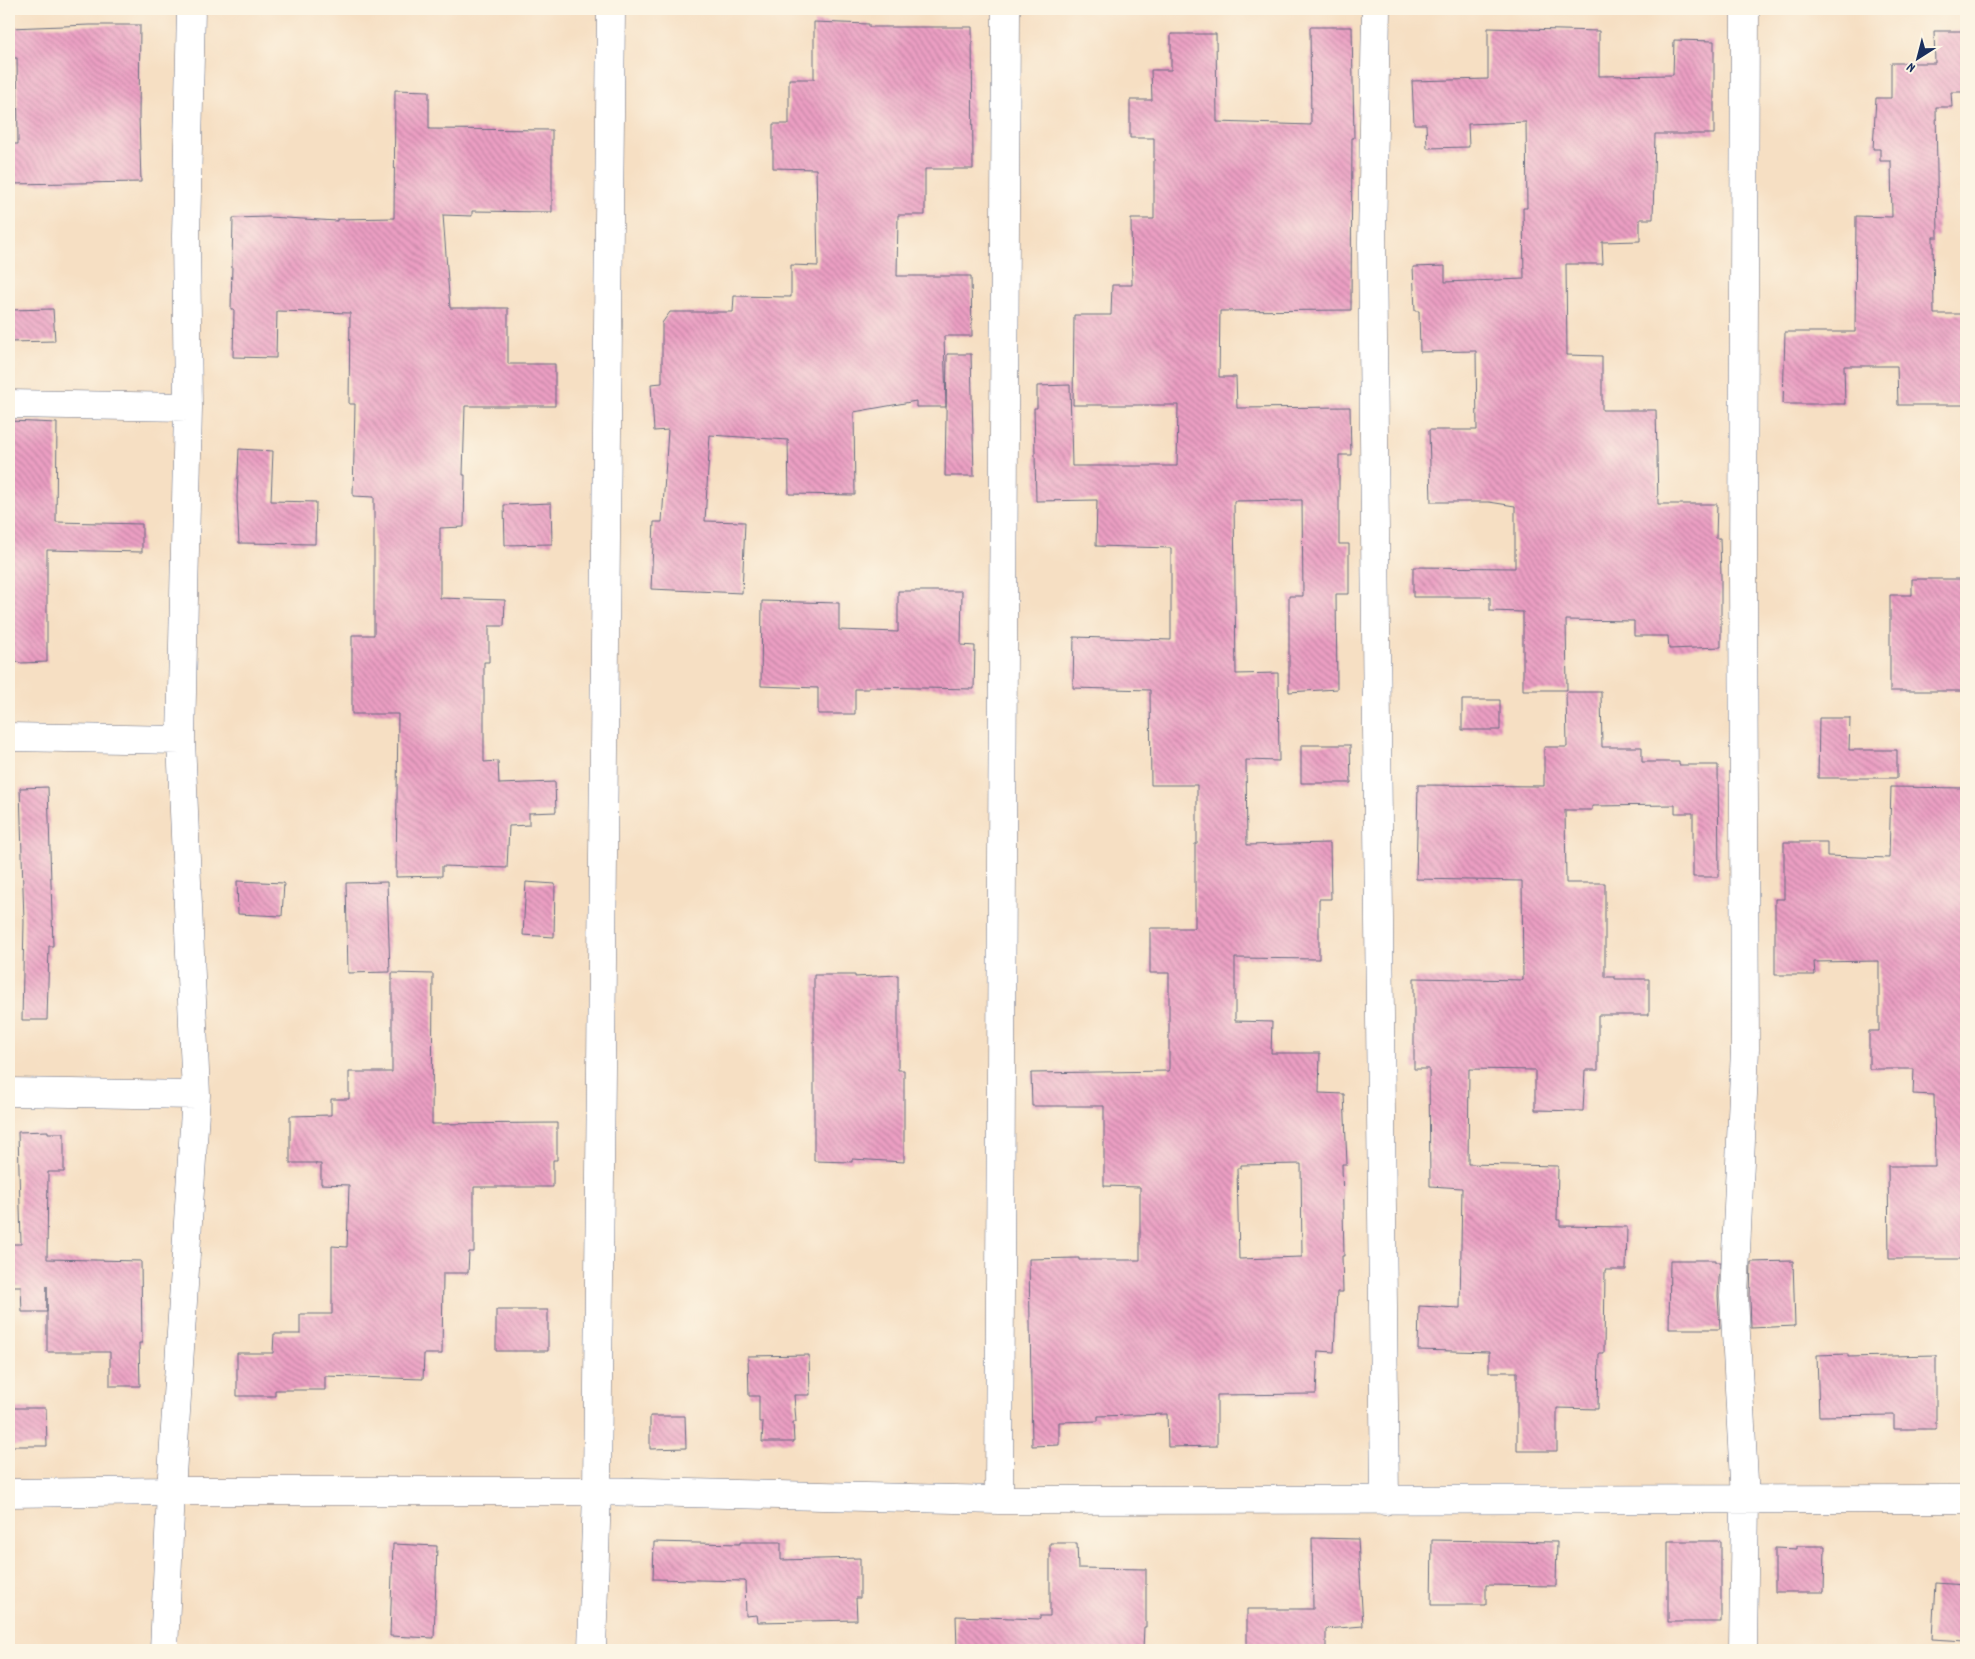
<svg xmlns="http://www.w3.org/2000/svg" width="1975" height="1659" viewBox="0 0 1975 1659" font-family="Dekko,sans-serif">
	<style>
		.building { fill: url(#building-back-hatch); fill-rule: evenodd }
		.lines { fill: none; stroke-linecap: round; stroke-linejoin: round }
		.street-casing { stroke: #686d81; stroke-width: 29 }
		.street { stroke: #fff; stroke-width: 28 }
	</style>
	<defs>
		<pattern id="building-back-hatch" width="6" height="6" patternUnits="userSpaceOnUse" patternTransform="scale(1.25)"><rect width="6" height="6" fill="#ec9fc3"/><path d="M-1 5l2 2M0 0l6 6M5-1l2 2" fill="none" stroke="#be82a2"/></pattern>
	</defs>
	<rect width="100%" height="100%" fill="#fcf5e5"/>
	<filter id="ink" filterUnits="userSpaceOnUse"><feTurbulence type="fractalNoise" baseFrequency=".02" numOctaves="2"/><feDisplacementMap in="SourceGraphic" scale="10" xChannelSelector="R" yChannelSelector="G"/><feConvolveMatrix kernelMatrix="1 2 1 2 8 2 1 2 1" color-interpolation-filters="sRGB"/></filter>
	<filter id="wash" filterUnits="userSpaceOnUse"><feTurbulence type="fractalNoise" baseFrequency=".0096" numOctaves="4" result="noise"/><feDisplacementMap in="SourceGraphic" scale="20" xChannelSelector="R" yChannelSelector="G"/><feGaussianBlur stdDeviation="1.12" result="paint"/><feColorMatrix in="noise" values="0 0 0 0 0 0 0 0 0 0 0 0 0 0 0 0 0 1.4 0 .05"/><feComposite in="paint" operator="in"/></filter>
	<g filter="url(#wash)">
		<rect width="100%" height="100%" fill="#f6dfc3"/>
		<g id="blocks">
			<path class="building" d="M814 22 869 24V27H972L973 169H925V215H898L897 276H971L972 336H944L946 407H916V401L854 412 855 495 789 494 788 440 710 435 705 521 745 522 742 593 651 589 654 522H662L668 430 654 431 651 384 662 383V323L670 312H733L734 296 791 297V265L818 266 816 169 773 168V124H789V79H814Z
				M90 25H140L139 116 141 182 9 184V144H18L17 58H9V28Z
				M1310 27H1352L1354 138H1352L1351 310 1220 311 1219 377H1236L1237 408 1350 407 1351 455H1339V544H1349V594H1336L1337 689 1289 692V596H1303L1302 500 1234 501 1236 674 1278 673 1279 761 1246 760 1247 845 1330 843 1331 899H1319V959L1235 958V1021L1272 1022 1271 1053H1320L1319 1093 1344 1094 1347 1164H1342L1344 1256H1342L1343 1292H1337L1334 1352 1318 1351 1316 1394 1217 1395V1446L1168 1447 1167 1414 1098 1416V1421L1059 1422V1445L1032 1446 1029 1259 1079 1258V1260H1140V1187L1104 1186V1106H1032L1031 1073 1169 1071V973H1150V928H1195V844H1197V785H1151L1150 690 1073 688 1074 637 1171 640V548L1096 546 1097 500 1036 501 1034 408H1037V386L1070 385 1072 466H1177L1178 405H1073L1074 315H1111L1112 285H1132L1131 219H1154V138H1130V100H1152L1151 70H1171V34H1216L1217 122 1311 125ZM1301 1164 1302 1257 1239 1259 1237 1168H1241V1165Z
				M1488 28 1599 31V76L1673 75 1674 40 1714 41V134H1655L1653 219H1640V241L1602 242 1603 264H1566L1567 355 1602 356V410H1656L1658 504H1717L1716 538H1720L1721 577V647L1669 649 1668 636H1634V621L1566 620 1567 690H1523V612L1490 611V597H1413V567L1515 568V506L1489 502H1431L1429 430H1477L1476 351 1420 352 1419 311H1415L1413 267 1445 266V282L1524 279 1523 208H1527L1526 122 1468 124 1469 147 1427 148 1426 124H1414L1412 81 1488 79Z
				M1934 31H1966V92H1951L1952 107H1936L1938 237H1933L1934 314H1966L1964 405H1898L1897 366H1844L1845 404H1783L1785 332H1855L1856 216 1892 217 1891 161H1880V149H1873L1876 98H1891V63H1935Z
				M395 90 429 91V129L552 130V212L472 211V216L443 215 450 308H508V364H555V406H465L463 475H465L464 527 440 528V598L505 600 504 626H489V662H484V762L498 761 499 784 555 782 556 812 529 813V825L509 826 507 868 442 866V876L396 877 398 714H352V635H374V497L353 496 355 404H349L350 313 277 311 276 358 233 357 234 309H231L233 218 269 217 337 221V219L394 218Z
				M53 309 55 341 9 342V310Z
				M947 354H971L974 476H945Z
				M10 421 57 423 56 522 142 524V552L47 550V662L20 663 9 657Z
				M239 449 273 451 271 501 316 502 315 544 239 543 237 498Z
				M551 503 552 544 505 545 504 505Z
				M1912 579H1966V691H1890V595H1912Z
				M898 591H962L961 645 975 646 974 689 869 687V689H855V714H818V688L761 686 762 601 839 603V630L898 632Z
				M1566 692H1601L1602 747H1642V762H1679V765H1718L1719 877H1693V813H1675V805L1592 806V810H1565L1566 883H1605V977H1615V979H1649V1015H1598V1070H1585L1583 1111 1535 1110V1070L1469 1069 1468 1164 1558 1166 1557 1220H1560V1226L1627 1227 1626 1270H1605L1604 1353H1599L1598 1409 1557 1408V1451H1517V1372H1489V1352L1418 1350 1419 1306 1460 1308 1462 1188 1430 1186 1429 1069H1414V978L1523 980 1522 881 1416 879 1418 785 1544 786V747H1567Z
				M1462 700H1500V730H1462Z
				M1819 718H1850L1849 750H1897V778H1818Z
				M1301 745H1350L1351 783H1301Z
				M48 787 53 946H49L47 1020H22L24 922 20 788Z
				M1891 787 1966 788V1259H1889L1888 1166H1935L1934 1095 1913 1094 1914 1069H1869V1031H1879V961L1814 962 1815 975H1775V899H1784V842H1827V856L1889 858Z
				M237 881 284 883 282 916 238 914Z
				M387 882 390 972 348 973 346 883Z
				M526 882 555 884 554 937 523 935Z
				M392 973 433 974 432 1124 557 1123V1160H553V1187H474V1252H469L468 1273H443L442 1354H424L423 1379 325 1376V1390H275V1396H237V1353H273L274 1334H300V1314H332V1246L347 1247 349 1185 321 1184V1164H316V1163H290V1116L331 1115V1099H349V1072H392Z
				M814 975H855V977L898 975V1070H904V1162L852 1159V1162L814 1161Z
				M48 1131V1133H64V1172H48L47 1259 141 1261 142 1343H139L140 1386H110V1352H47V1286V1312H22L21 1286H9V1244H21L18 1132Z
				M1670 1260H1715V1262H1720L1718 1296 1720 1329H1669Z
				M1793 1261 1795 1326 1751 1328 1750 1297 1751 1262Z
				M496 1310H548V1351H496Z
				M1848 1354V1357L1936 1355V1429H1894V1415L1819 1416 1817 1355Z
				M809 1355 810 1395H794L796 1422H793L794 1442H762L763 1422H759V1396H749L748 1356Z
				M9 1408H46L47 1446H9Z
				M650 1416H685L686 1448 650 1449Z
				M1312 1538 1358 1539 1363 1626 1326 1629V1650H1247V1609H1313Z
				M1432 1540 1557 1542 1556 1586 1486 1585V1605H1431Z
				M1668 1541H1721V1622H1668Z
				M654 1542 740 1544V1542H781V1560L860 1558V1598H856L857 1620 758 1622 757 1615 746 1616 745 1581 653 1579Z
				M1050 1543H1077L1078 1568 1146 1569V1627H1144L1143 1650H957L956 1616 1040 1619V1616H1050Z
				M393 1544 437 1546 434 1638 390 1636Z
				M1797 1546H1825L1824 1592H1775V1548L1797 1549Z
				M1935 1583 1966 1585V1641L1932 1639Z"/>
		</g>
	</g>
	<g filter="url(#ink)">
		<use href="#blocks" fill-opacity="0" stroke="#686d81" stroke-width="1"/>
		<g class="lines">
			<g class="street-casing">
				<path id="street" d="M1376 9 1372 242 1385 1501
					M9 404 188 407
					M9 737 181 740
					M9 1092 196 1095
					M9 1493 171 1491H597L999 1500 1966 1499
					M999 1500 1006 9
					M164 1650 171 1491 196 1095 181 740 188 407 186 236 191 9
					M592 1650 597 1491 611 9
					M1743 1650 1745 1499 1734 1297 1745 1049 1743 575 1745 9"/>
			</g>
			<use href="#street" class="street"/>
		</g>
	</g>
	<rect width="1975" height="1659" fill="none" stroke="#fcf5e5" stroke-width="30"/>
	<g transform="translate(1918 58) rotate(216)" stroke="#fcf5e5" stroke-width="4" paint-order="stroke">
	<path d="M0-4L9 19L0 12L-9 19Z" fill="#1b2f5e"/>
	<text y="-8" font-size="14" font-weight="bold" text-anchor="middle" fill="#1b2f5e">N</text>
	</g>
</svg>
